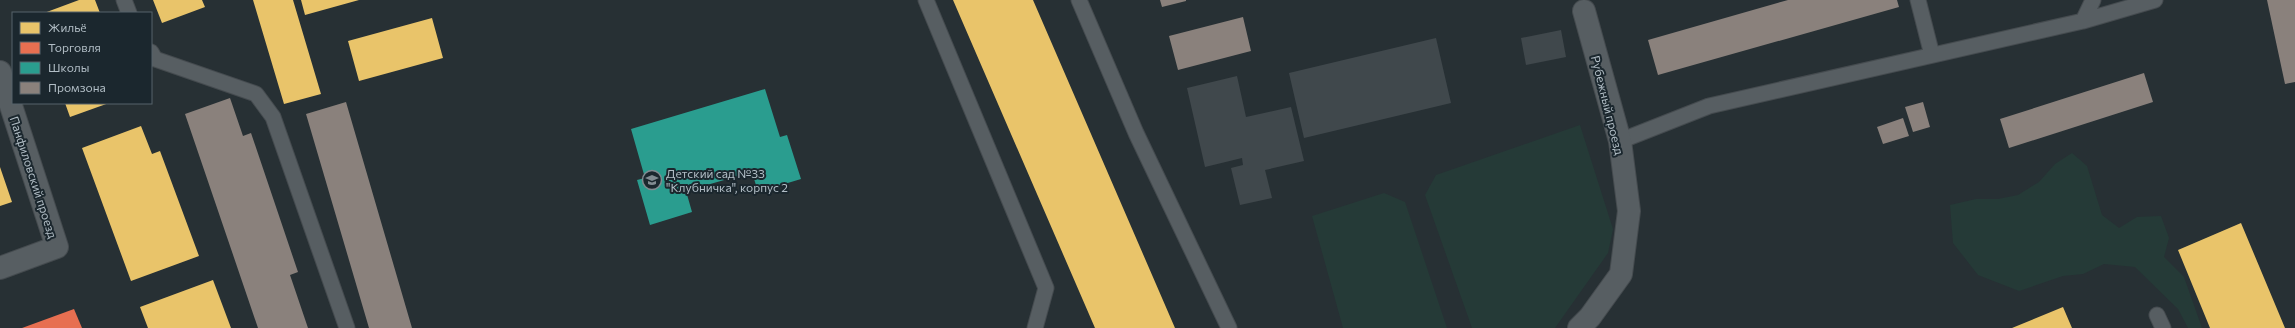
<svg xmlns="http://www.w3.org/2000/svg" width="2295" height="328" viewBox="0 0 2295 328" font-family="Commissioner,sans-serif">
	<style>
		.green { fill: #253a37 }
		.homes { fill: #e9c46a }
		.shops { fill: #e76f51 }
		.schools { fill: #2a9d8f }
		.industry { fill: #8a817c }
		.building { fill: #40484c }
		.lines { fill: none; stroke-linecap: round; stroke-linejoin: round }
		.lane-casing { stroke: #454b4f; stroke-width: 17 }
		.street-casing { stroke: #454b4f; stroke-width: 24 }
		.lane { stroke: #575e62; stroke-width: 15 }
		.street { stroke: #575e62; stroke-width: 22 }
		.labels { text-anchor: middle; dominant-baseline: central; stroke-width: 4; stroke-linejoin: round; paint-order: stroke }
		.street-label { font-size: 12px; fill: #b1bdc5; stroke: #1b272e }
		.poi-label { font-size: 12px; fill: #b1bdc5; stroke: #1b272e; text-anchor: start }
	</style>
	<rect width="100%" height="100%" fill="#273034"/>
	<path class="green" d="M1580 125 1613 229 1608 253 1555 328H1472L1425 195 1436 175Z
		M2072 153 2087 166 2102 215 2119 228 2137 217 2161 216 2169 238 2164 257 2184 277 2202 328H2188L2178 309 2135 267 2104 264 2083 274 2063 276 2019 291 1978 275 1953 243 1950 205 1976 199H1998L2018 195 2039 182 2055 164Z
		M1384 193 1405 202 1447 328H1343L1312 216Z"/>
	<path class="homes" d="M79 0H95L100 13H44Z
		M153 0H202L205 7 162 23Z
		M253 0H293L321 94 284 104Z
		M301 0H359L305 15Z
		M953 0H1033L1175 328H1095Z
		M432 18 443 58 359 81 348 41Z
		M65 103H109L70 117Z
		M141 126 152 154 160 151 199 256 131 281 82 148Z
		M0 167 12 202 0 206Z
		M2241 223 2285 328H2210L2178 250Z
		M213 280 231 328H148L140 307Z
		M2063 307 2072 328H2012Z"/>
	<path class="shops" d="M74 309 82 328H22Z"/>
	<path class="schools" d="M765 89 780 137 787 135 801 179 758 192 752 172 686 191 692 212 650 225 637 180 645 178 631 129Z"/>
	<path class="industry" d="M1160 0H1186V1L1162 7Z
		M1788 0H1897L1899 7 1658 75 1648 40Z
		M2267 0H2295V82L2285 84Z
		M1243 17 1251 51 1178 70 1169 36Z
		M2144 73 2153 102 2009 148 2000 119Z
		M230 98 243 136 251 133 298 272 290 275 308 328H258L185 114Z
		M346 102 412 328H369L306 114Z
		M1923 102 1930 127 1913 132 1905 107Z
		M1903 118 1909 136 1883 144 1877 127Z"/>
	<path class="building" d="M1561 30 1566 57 1526 65 1521 38Z
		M1436 38 1451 103 1304 138 1289 73Z
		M1237 76 1246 117 1291 107 1304 161 1265 170 1272 198 1240 205 1231 168 1243 165 1242 158 1205 167 1187 88Z"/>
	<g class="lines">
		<g class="lane-casing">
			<path id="lane" d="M124 0 129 13
				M926 0 1046 288 1035 328
				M1079 0 1136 133 1229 328
				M1918 0 1932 55
				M2083 21 2155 0
				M151 52 155 59 256 94 273 117 347 328
				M1620 141 1709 106 2083 21 2093 0
				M2157 315 2163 328"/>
		</g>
		<g class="street-casing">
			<path id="street" d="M0 72 57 247 0 268
				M1579 328 1590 317 1621 274 1629 211 1620 141 1584 11"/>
		</g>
		<use href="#lane" class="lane"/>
		<use href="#street" class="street"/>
	</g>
	<defs>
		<g id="school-ring" transform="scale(1)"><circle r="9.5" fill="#1b272e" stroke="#818c92" stroke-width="1.5"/><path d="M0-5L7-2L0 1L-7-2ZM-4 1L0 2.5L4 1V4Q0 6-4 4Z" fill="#818c92"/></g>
	</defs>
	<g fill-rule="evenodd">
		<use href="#school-ring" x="652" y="180"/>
	</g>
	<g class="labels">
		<g class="street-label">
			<text transform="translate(1608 105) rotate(76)">Рубежный проезд</text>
			<text transform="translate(34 177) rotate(72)">Панфиловский проезд</text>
		</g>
		<g class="poi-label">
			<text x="666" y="173">Детский сад №33<tspan x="666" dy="14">"Клубничка", корпус 2</tspan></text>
		</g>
	</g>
	<rect x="12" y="12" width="140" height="92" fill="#1b272e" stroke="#57636a"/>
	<rect x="20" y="22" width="20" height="12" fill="#e9c46a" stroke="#57636a"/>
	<text x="48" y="32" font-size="12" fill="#b1bdc5">Жильё</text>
	<rect x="20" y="42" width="20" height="12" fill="#e76f51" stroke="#57636a"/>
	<text x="48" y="52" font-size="12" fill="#b1bdc5">Торговля</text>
	<rect x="20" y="62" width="20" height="12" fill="#2a9d8f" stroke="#57636a"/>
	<text x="48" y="72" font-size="12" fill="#b1bdc5">Школы</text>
	<rect x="20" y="82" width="20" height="12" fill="#8a817c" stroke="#57636a"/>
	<text x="48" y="92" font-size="12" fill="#b1bdc5">Промзона</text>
</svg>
